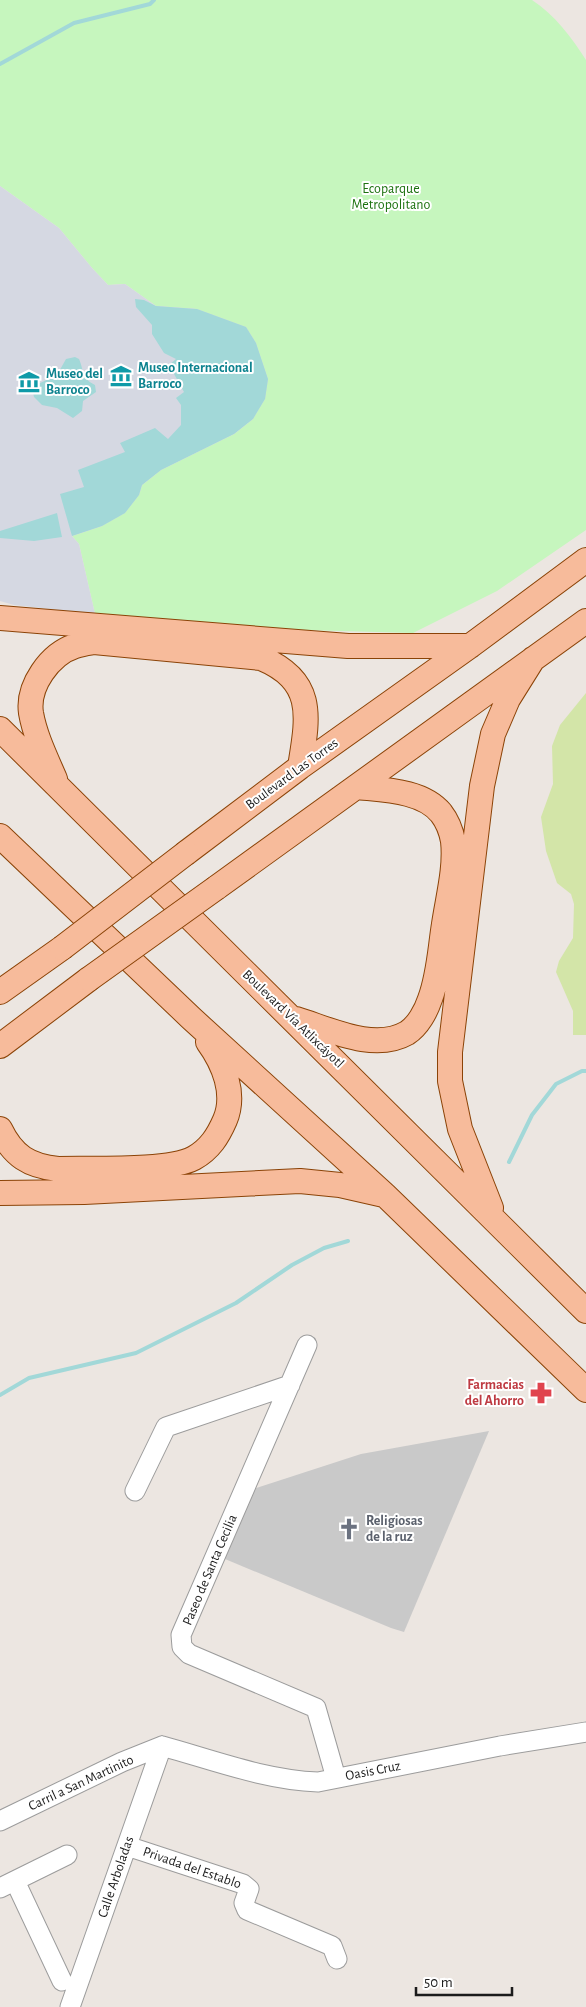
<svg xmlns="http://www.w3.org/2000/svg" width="586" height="2007" viewBox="0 0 586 2007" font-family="'Alegreya Sans',sans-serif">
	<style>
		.religious { fill: #c9c9c9 }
		.grass { fill: #d3e5a8 }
		.park { fill: #c6f6be }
		.plaza { fill: #d5d8e2 }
		.water { fill: #a2d8d8 }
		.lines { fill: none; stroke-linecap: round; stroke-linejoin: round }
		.stream { stroke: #a2d8d8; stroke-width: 4 }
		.minor-casing { stroke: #9c9c9c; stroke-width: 21 }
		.major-casing { stroke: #8b4307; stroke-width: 26 }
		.minor { stroke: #fff; stroke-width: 19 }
		.major { stroke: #f7bb9b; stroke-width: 24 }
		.major-bridge-casing { stroke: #8b4307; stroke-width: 26; stroke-linecap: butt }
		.major-bridge { stroke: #f7bb9b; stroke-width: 24 }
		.labels { text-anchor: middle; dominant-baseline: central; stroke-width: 4; stroke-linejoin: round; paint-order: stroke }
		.park-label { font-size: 14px; fill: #1d7210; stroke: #fff }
		.culture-label { font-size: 14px; font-weight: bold; fill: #0d838f; stroke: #fff; text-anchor: start }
		.street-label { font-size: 14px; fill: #1b1b1b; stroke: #fff }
		.health-label { font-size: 14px; font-weight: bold; fill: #be3a42; stroke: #fff; text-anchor: end }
		.worship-label { font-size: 14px; font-weight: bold; fill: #5b616d; stroke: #fff; text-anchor: start }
	</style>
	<rect width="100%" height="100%" fill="#ece6e1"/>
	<path class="religious" d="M489 1431 404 1632 391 1628 225 1559 253 1489 361 1454Z"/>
	<path class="grass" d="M586 693V1035H573V1011L556 972 559 961 573 938 574 904 571 894 557 883 546 851 541 817 553 784 552 746 560 725Z"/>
	<path class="park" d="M0 0H532C554 14 572 38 586 60V530L497 591 413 633 304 630 95 614 79 544 72 536 102 526 139 495 142 485 161 470 234 434 253 419 197 309 156 306 125 284 108 285 92 268 59 228 0 186Z"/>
	<path class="plaza" d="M0 186 59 228 92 268 108 285 125 284 156 306 197 309 246 327 256 343 268 379 265 399 253 419 234 434 161 470 142 485 139 495 125 513 102 526 72 536 79 544 95 614 14 605 0 601Z"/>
	<path class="water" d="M135 299 144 300 156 306 197 309 246 327 256 343 268 379 265 399 253 419 234 434 161 470 142 485 139 495 125 513 102 526 72 536 60 494 84 487 78 470 125 452 120 443 155 428 168 439 181 425V405L176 398 184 392 169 365 176 359 164 353 152 334V325L136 307Z
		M75 357 79 359C85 373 80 377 95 385L96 392 83 401 82 411 73 418 57 408 42 405 34 397 33 392 38 384 57 375 66 359Z
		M57 513 62 537 34 541 0 538V531Z"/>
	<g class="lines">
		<path class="stream" d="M0 64 74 23 150 4 154 0
			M509 1162 532 1115 556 1084 582 1071H586
			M0 1395 29 1378 136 1353 236 1303 292 1265 324 1248 348 1241"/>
		<g class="minor-casing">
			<path id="minor" d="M307 1345 181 1635 182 1647 189 1654 316 1708 336 1778
				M135 1491 166 1427 290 1385
				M162 1746C213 1760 265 1780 318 1782L500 1746 586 1732
				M0 1821 122 1762 162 1746
				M127 1846 243 1884 249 1889 244 1903 247 1910 332 1946 337 1959
				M15 1881 62 1981
				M0 1888 67 1855
				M70 2007 162 1746"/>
		</g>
		<g class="major-casing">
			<path id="major" d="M0 618 348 646H470
				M0 729 586 1311
				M55 779C46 758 35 736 31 713 27 686 50 654 75 646 81 644 88 643 94 642L261 658C316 681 308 717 300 767
				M0 836 191 1018 385 1195 586 1390
				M186 853 300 767 470 646 586 560
				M216 888 586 621
				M0 992 62 948
				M296 1019C329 1029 374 1052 407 1033 418 1026 426 1011 430 999 439 975 440 949 444 924 448 897 456 868 453 841 451 830 448 822 441 813 422 790 383 790 356 787
				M0 1046 89 979
				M0 1129C13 1156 29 1166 58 1169 91 1168 168 1172 194 1158 210 1149 218 1136 225 1120 236 1094 224 1064 208 1042
				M0 1193 84 1192 300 1181 340 1185 384 1195
				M491 1208 460 1129 450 1081V1052L482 786 493 734 508 699 533 659"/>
		</g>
		<use href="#minor" class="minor"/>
		<use href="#major" class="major"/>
		<g class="major-bridge-casing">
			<path id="major-bridge" d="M62 948 186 853
				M89 979 216 888"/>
		</g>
		<use href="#major-bridge" class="major-bridge"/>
	</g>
	<defs>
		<g id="museum-bare" transform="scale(1.725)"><path d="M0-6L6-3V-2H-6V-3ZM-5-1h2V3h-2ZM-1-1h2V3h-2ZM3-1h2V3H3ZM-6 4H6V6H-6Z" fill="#0f9aa8" stroke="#fff" stroke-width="2.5" paint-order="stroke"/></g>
		<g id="pharmacy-bare" transform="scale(1.725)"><path d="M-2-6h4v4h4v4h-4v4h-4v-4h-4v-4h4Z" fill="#e0444e" stroke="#fff" stroke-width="2.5" paint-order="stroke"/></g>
		<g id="church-bare" transform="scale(1.725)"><path d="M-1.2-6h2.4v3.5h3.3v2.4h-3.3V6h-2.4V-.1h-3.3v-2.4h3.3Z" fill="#6b7280" stroke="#fff" stroke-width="2.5" paint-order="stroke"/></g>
	</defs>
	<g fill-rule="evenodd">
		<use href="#museum-bare" x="121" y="376"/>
		<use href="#museum-bare" x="29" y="382"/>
		<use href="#pharmacy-bare" x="541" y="1393"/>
		<use href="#church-bare" x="349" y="1529"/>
	</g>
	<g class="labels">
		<g class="park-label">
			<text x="391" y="189">Ecoparque<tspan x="391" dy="16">Metropolitano</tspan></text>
		</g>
		<g class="culture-label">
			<text x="138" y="368">Museo Internacional<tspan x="138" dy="16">Barroco</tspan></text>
			<text x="46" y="374">Museo del<tspan x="46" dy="16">Barroco</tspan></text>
		</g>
		<g class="street-label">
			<text transform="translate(292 774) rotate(-36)">Boulevard Las Torres</text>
			<text transform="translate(293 1019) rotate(44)">Boulevard Vía Atlixcáyotl</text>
			<text transform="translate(210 1570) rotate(-67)">Paseo de Santa Cecilia</text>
			<text transform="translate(373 1771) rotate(-11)">Oasis Cruz</text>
			<text transform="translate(81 1783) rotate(-25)">Carril a San Martinito</text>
			<text transform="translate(192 1868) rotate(19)">Privada del Establo</text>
			<text transform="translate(116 1877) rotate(-71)">Calle Arboladas</text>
		</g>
		<g class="health-label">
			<text x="524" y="1385">Farmacias<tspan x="524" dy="16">del Ahorro</tspan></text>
		</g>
		<g class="worship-label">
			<text x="366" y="1521">Religiosas<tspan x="366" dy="16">de la ruz</tspan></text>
		</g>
	</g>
	<path d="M416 1987v8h96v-8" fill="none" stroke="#1b1b1b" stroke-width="2.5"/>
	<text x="424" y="1987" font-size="15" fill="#1b1b1b" stroke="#ffffff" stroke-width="4" paint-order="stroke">50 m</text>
</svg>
